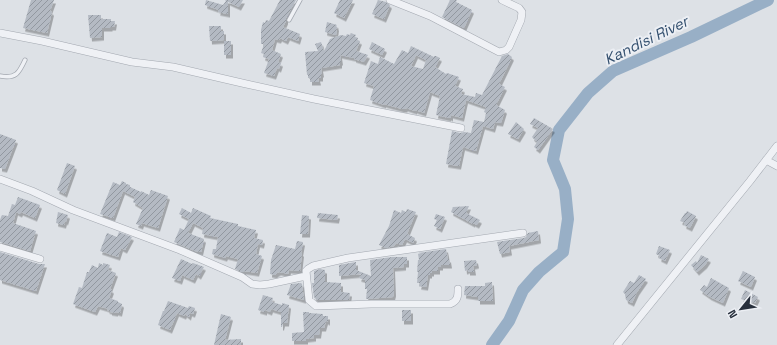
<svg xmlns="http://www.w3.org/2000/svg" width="777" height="345" viewBox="0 0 777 345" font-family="'Space Grotesk',sans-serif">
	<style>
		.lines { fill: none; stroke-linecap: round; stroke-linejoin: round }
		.river { stroke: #98afc6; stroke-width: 12 }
		.building { fill: url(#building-hatch); fill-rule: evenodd; filter: url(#shadow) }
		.lane-casing { stroke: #a3a8b0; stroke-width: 5 }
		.street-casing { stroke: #a3a8b0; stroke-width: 8 }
		.lane { stroke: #eff1f5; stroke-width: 3.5 }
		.street { stroke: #eff1f5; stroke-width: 7 }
		.labels { text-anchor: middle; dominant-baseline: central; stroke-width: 4; stroke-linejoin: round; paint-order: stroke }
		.water-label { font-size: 15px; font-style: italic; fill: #334f6e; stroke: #eceff4 }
	</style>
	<defs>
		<pattern id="building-hatch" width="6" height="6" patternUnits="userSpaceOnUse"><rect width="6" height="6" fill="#b4bac3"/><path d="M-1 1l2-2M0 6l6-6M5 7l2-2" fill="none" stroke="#9298a0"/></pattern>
		<filter id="shadow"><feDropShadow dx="2" dy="3.5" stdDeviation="0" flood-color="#0004"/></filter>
	</defs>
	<rect width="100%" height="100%" fill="#dde1e6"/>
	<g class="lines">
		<path class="river" d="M492 345 509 321 523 290 539 272 563 252 568 219 565 189 553 160 559 130 588 93 613 71 691 37 768 0"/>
	</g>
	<path class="building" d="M31 0H54L50 11 52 12 47 33 23 28Z
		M206 0 223 5 226 1 225 0H243L239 7 228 2V14L218 12 219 10 205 5Z
		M280 0H296L286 18V21L283 27 300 34 298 41 288 37 286 41 280 38 279 40 275 39 272 50 281 54 278 62 281 63 279 69 277 68 274 76 264 73 269 59 263 57 264 54 261 53 264 44H261V30L263 22 265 23 266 20 269 21Z
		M340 0H353L344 18 334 13Z
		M378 0 386 2 390 5 384 19 372 14Z
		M450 0H457L456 2 472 10 464 28 442 17Z
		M88 15H101V19H111V21H115L114 27H111L110 28H102V37L90 38Z
		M327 22 337 25 336 26 337 27 336 35 325 32Z
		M209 26H221V31H224V40L210 41Z
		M351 33 356 35 355 37 358 38 357 40 360 41 356 51 368 55 364 62 354 59V58L340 55 341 62H340V65L321 68 322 74H321V78H318L319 82H310V78H308V75H307L305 52 318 51 315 44 321 42 324 51 330 39 341 35 346 36 347 34 350 35Z
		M224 41H231V55H224Z
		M372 42 385 49 382 55 369 49Z
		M411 46 434 57V56H436L440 58 435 67 446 74 447 73 459 77 455 86 463 89 461 94 475 97 476 93 482 95 502 56 508 54 512 57 499 84 505 87 496 105 505 110 501 123 495 122 493 129 483 126 476 151 463 147 459 166 446 164 452 131 460 133 464 132 471 133 474 120 484 122 486 113 484 112 486 107 466 100 462 118 451 115V118L449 117V118L436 115 440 96 430 92 424 113 415 110V111L406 108 405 109H402L384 104V105L370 100 374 86 364 83 371 61 378 64 380 57 394 64 402 50 408 53ZM416 55 426 60 423 69 411 66Z
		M534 118 553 129 538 150 534 147 537 142 532 137 538 128 530 124Z
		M516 122 524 129 518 139 508 134Z
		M0 134 16 140 5 169 0 168Z
		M67 163 75 166 65 194 57 190Z
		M122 181 126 183V184L130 185V187L141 192V191L149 195 151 190 168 196 158 228 142 223 141 226 136 224 143 208 133 202 135 197 123 191 113 218 100 214 113 182 120 185Z
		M18 197 40 205 35 218 21 212 20 214 16 212 13 223 36 231 30 251 0 242V220L1 217 2 215 8 216 12 204 15 205Z
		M469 206 466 213 480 220 477 225 473 223V224L451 212 453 207Z
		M182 208 191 213 193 208 211 216 210 218 238 224V226L256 230 254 238 263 240 262 245 258 244 256 254 262 256 257 273 244 271V272H242L235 269 238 259 226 256 225 258 212 254 213 249H216L218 237 202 234 203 228 193 223 188 233 204 239 201 252 195 251 174 242 180 228 184 230 189 219 179 214Z
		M407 209 416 212 407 234 415 238 413 243 405 239 402 245 396 243 394 246 386 248 379 245 389 226 394 210 401 213 402 210 406 212Z
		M687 211 696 216 690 228 684 225 685 223 680 221 685 213H686Z
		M58 212 68 215 66 222 65 221 64 225 56 223Z
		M318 213 338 215 337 220 317 218Z
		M436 214 445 217 440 229 434 226 437 220 434 219Z
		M302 215 309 216 308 234H300Z
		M538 231 539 240 509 246 510 252 500 254 497 242 524 238 526 237 528 233Z
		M119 232 132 237 125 250 121 248 118 257 100 251 107 233 117 237Z
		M297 241 303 242 301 253H302L300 271 289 270 288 274 279 272 277 273 275 275 270 274 271 260 276 245 295 249Z
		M659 246 670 250 665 261 659 258 660 256 656 254Z
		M446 249 448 259H449L450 265H441V267H438V271H432V273H430V275H428L426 287 419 286 420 283H417L418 272H417L418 260H419L418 254H421L418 253Z
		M0 252 39 264H45L36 291 0 280Z
		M701 255 709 259 705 265 697 272 691 265 696 261 697 263Z
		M392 257H407V264H404V267L393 268 394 293 393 297 366 299 367 289H365V280L359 278 361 274 339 276V265L356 262V270L371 276 370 260Z
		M181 259 192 264 193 263 204 267 199 276 196 274 193 280 182 275 180 281 172 278Z
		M476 260 477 265 473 266 474 272H468V270L465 271 464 261Z
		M99 263 103 265V263L110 265 108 270 116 273 110 289 112 290 109 298 118 301V302L122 304 120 313 116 312V313L110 312V311L107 310 108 309 98 306 95 312 73 304 79 287 82 288 87 272H89L92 265 98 268Z
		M320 269 325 270V282L341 283V292L350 293 349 300H317L314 297 312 283H314V271Z
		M743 271 755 277 751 287 738 281Z
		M639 275 646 279 637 292 632 303 626 300 625 294 623 292 630 281 634 283Z
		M711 278 729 288 723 303 710 297 700 290 704 285 707 287Z
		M492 282 493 301H478V297L464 295 465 286H485V283Z
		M301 283 302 284 304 300 287 295 291 284Z
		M745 290 758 297 755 303 752 302V303L741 299Z
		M263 295 273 298 272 302 282 305V303L289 305 287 323H283L282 327H281V312L271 309 270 312 265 310V312L258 310Z
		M168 301 188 308 189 306 195 308 193 314 190 313 189 317 185 314 184 316 177 313 170 330 158 325 163 311H164Z
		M402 310H411V321H402Z
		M303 312H309V313L323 314V316H328V322L326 321 324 328H320L319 335H314V338L306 339V341H292V333L304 332Z
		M221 314 231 317 225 340 241 339V345H214Z"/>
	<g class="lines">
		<g class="lane-casing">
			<path id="lane" d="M289 20 300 0
				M0 76C16 79 19 73 25 60"/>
		</g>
		<g class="street-casing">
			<path id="street" d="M390 0 430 16 499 52 506 50 509 47 521 20 522 12 519 8 502 0
				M0 33 42 41 132 62 173 67 242 83 314 99 461 128
				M766 160 777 166
				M0 179 32 191 73 210 180 250 242 277 252 284 260 285 269 284 306 276
				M0 247 40 259
				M458 289C458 296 458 301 450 304H371L316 306 309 300 306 271 308 269 313 266 348 258 523 233
				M617 345 750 181 777 146"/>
		</g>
		<use href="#lane" class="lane"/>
		<use href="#street" class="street"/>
	</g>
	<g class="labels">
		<g class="water-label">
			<text transform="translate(646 40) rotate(-26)">Kandisi River</text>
		</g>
	</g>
	<g transform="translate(741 309) rotate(240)" stroke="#eceff4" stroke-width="3" paint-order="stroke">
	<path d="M0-3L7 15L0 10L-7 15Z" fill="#272f3c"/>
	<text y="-6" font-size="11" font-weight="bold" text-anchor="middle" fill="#272f3c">N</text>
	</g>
</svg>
